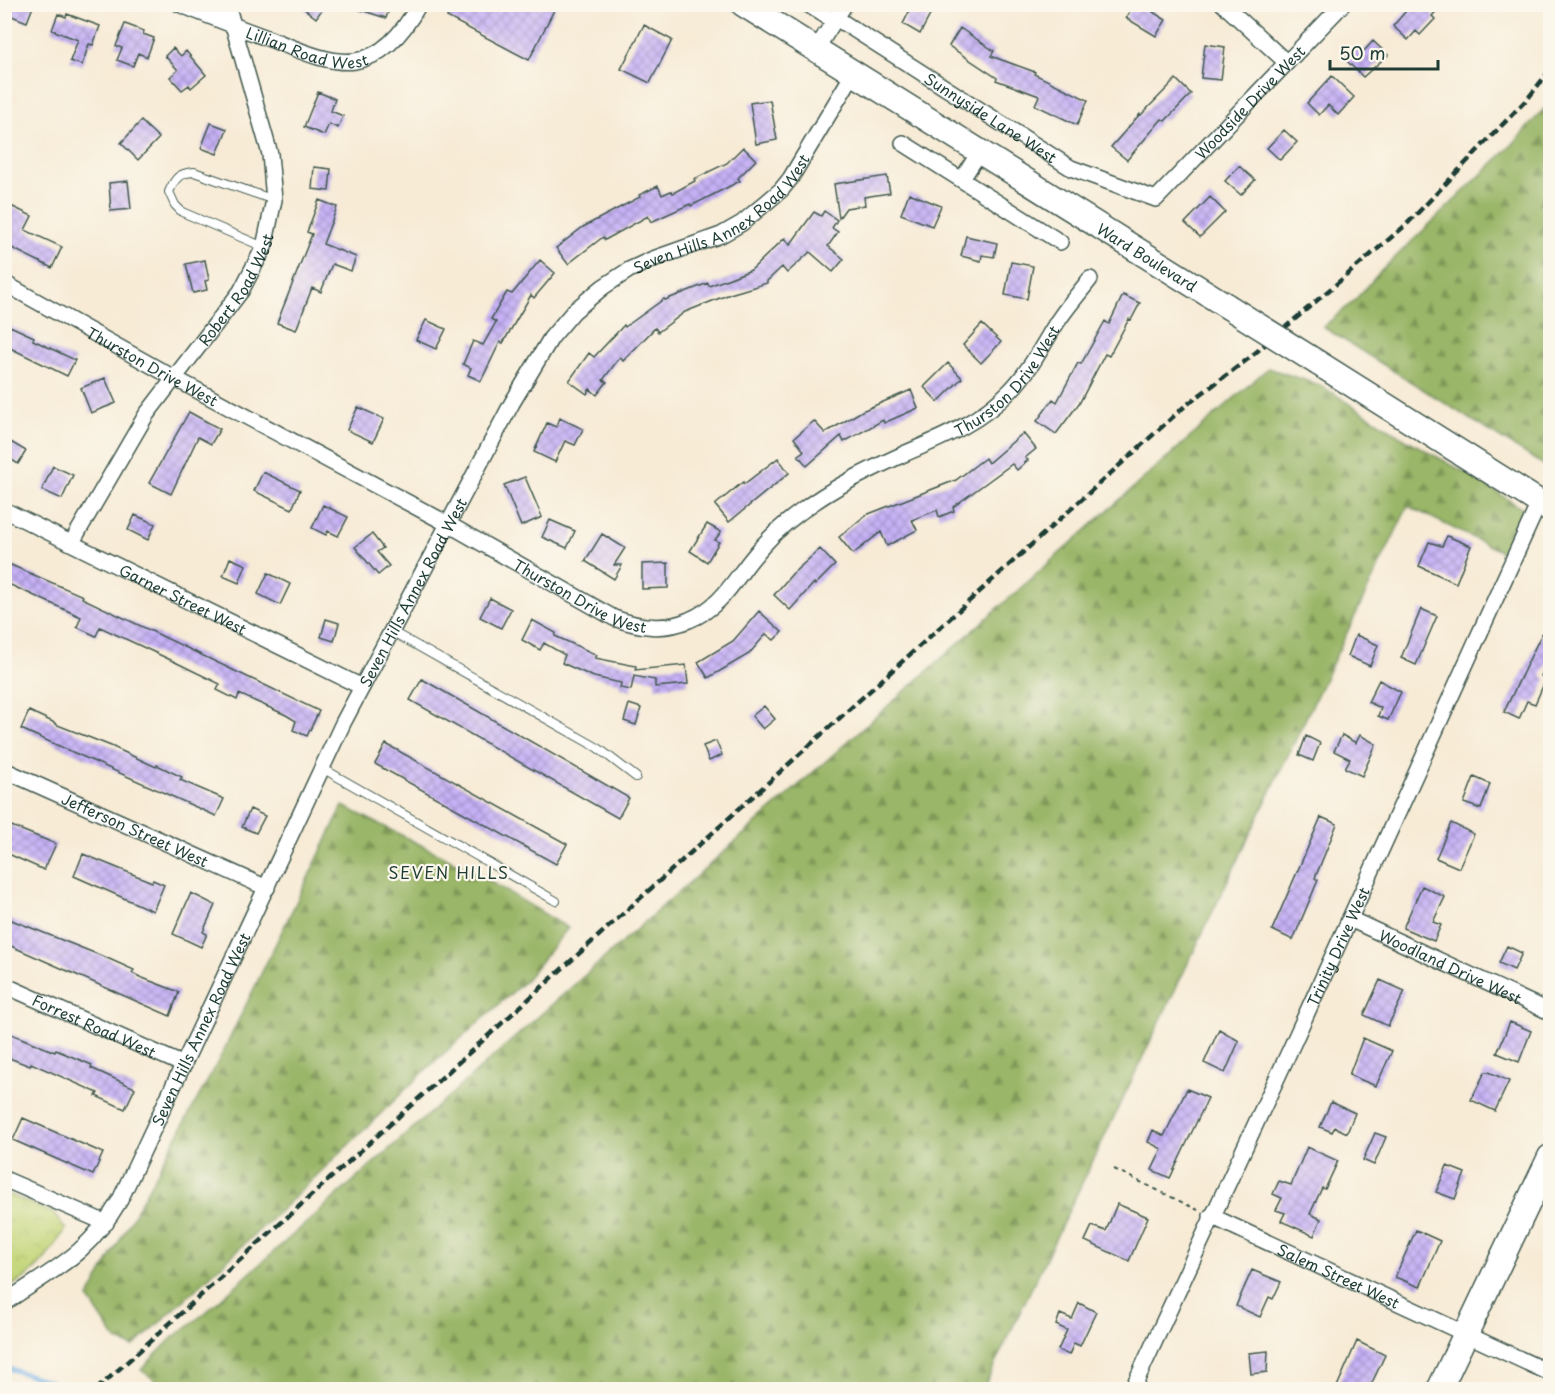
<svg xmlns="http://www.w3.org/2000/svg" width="1555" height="1394" viewBox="0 0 1555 1394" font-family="'Playpen Sans',sans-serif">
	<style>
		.forest { fill: url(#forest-firs); stroke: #5c7a4e; stroke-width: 1.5 }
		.park { fill: url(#park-crowns); stroke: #718956; stroke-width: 1.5 }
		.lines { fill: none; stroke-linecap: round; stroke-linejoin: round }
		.stream { stroke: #74b0e5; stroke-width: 4.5 }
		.building { fill: url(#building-cross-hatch) }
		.service-casing { stroke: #3f574c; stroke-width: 10 }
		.minor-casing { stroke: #3f574c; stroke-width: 18 }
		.primary-casing { stroke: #3f574c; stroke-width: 27 }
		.path { stroke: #3f574c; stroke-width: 2; stroke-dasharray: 4.5 4.5; stroke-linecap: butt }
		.service { stroke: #fff; stroke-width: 8 }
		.minor { stroke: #fff; stroke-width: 15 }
		.primary { stroke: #fff; stroke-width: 24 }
		.rail { stroke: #1f3d34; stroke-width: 4.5; stroke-dasharray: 9 4.5; stroke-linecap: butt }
		.primary-bridge-casing { stroke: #3f574c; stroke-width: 27; stroke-linecap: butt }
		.primary-bridge { stroke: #fff; stroke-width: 24 }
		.labels { text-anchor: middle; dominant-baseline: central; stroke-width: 4.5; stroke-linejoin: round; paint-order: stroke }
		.street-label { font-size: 15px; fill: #1f3d34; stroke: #fbf7ec }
		.neighbourhood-label { font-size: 16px; letter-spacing: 1.5px; fill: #1f3d34; stroke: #fbf7ec }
	</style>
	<defs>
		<pattern id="forest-firs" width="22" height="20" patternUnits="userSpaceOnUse" patternTransform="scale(1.5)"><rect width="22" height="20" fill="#9ab668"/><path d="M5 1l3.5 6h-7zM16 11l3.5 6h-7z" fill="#7d9556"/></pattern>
		<pattern id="park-crowns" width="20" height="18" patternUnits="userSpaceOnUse" patternTransform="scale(1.5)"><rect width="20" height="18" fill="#c3d578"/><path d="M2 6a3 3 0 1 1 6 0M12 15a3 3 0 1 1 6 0" fill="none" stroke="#a7b868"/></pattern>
		<pattern id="building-cross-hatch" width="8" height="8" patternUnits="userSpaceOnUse" patternTransform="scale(1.5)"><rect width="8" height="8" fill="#c6b1f6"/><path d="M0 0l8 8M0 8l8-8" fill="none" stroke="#a091c8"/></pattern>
	</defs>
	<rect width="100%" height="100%" fill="#fbf7ec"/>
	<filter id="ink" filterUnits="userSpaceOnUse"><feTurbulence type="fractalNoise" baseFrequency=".0167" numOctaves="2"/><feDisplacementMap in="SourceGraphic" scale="12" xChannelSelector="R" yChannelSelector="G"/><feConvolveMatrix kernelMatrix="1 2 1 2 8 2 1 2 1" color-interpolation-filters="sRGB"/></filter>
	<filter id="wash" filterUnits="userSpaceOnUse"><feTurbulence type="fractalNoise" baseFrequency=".008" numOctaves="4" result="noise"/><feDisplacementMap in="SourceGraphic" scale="24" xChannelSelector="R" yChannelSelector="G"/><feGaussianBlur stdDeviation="1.35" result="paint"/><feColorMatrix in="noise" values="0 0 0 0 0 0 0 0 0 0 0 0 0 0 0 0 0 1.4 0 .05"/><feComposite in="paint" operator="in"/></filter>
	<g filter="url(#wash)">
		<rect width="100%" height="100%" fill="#f7ebd6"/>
		<path class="forest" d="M1550 102V469L1323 327 1354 301 1380 272 1513 144Z
			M1268 368 1320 385 1402 437 1482 482 1533 516 1514 558 1408 506 983 1389 172 1390 167 1388 141 1370 172 1338 205 1313Z
			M343 806 471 870 568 928 525 981 430 1066 279 1212 133 1347 116 1340 88 1298 220 1058Z"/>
		<path class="park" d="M5 1193 53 1213 66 1229C50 1254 33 1278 5 1288Z"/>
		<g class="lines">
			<path class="stream" d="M4 1367 77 1390"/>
		</g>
		<g id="blocks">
			<path class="building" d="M4 4H34L27 22 4 13Z
				M298 4H326L316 18Z
				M352 4H391L386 18 351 7Z
				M453 4H557L529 60 447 17Z
				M913 4H936L920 34 903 24Z
				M1134 4H1158L1153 12 1166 20 1156 36 1126 18Z
				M1412 4H1443L1432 16 1435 19 1420 35 1416 31 1408 40 1393 26Z
				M58 14 66 17 67 14 100 26 93 45 89 44 82 65 70 61 78 40 52 30Z
				M125 24 144 31 143 34 154 38 147 57 138 53 133 66 117 60 122 48 116 46Z
				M644 25 672 40 650 83 621 69Z
				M960 28 994 51 991 56 1035 72 1034 74 1088 100 1077 125 1035 105 1039 96 996 80 997 78 949 46Z
				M1373 41 1388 55 1363 77 1345 59 1356 47 1363 52Z
				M1205 44 1225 47 1221 80 1201 78Z
				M173 48 181 56 186 51 206 75 191 88 189 85 182 90 170 77 178 70 165 56Z
				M1332 76 1354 97 1338 115 1328 105 1319 115 1307 103Z
				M1176 79 1191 94 1165 121 1162 119 1127 160 1111 147 1140 114 1141 115Z
				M318 92 335 99 331 111 343 116 338 128 329 124 324 135 304 127Z
				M770 100 777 140 756 144 750 103Z
				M141 121 159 138 138 160 121 143Z
				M211 123 227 129 217 154 201 148Z
				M1284 130 1297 142 1280 160 1267 148Z
				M743 147 756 160 738 178 740 181 691 206 690 204 651 222 648 216 605 240 603 237 568 264 556 248 583 227 640 197 639 195 658 186 662 195 671 191 673 193 695 181 694 179 727 163Z
				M1239 166 1255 180 1241 195 1225 181Z
				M314 167 331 169 329 191 312 189Z
				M887 176 890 193 864 197 865 205 846 208 839 218 834 184Z
				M128 181 131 209 111 211 109 183Z
				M909 193 941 206 932 226 901 214Z
				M1210 197 1225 212 1200 237 1185 223Z
				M319 200 337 207 323 244 356 257 351 271 332 264 321 292 312 288 296 330 277 323 312 234 307 232Z
				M11 206 32 216 25 230 62 247 52 268 4 244V219Z
				M824 211 837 220 832 228 838 232 828 246 844 259 833 272 810 252 787 273 782 267 767 281V283L730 294 685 312 658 332 655 328 623 361 620 357 603 380 607 382 597 395 590 389 587 394 569 381 589 353 594 357 624 325 625 327 664 299 665 300 708 283 709 286 751 270 785 238 790 245 814 212 821 216Z
				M966 236 997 243 994 257 982 255 981 261 961 256Z
				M205 260 209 280 205 281 207 290 193 293 186 264Z
				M540 260 555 273 534 298 531 295 503 343 500 342 481 381 468 375 471 368 463 364 473 341 483 345 496 322 491 319 507 292 512 294Z
				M1011 262 1033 266 1027 299 1005 295Z
				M1123 295 1140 303 1131 320 1129 319 1109 356 1105 354 1080 402 1056 434 1037 421 1053 399 1057 402 1078 363 1081 364 1105 321 1109 324Z
				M426 320 446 329 436 349 416 340Z
				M982 324 1001 342 981 363 963 345Z
				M10 326 34 337 33 340 75 360 67 376 4 345V338Z
				M948 363 962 378 938 402 924 387Z
				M105 378 116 403 91 413 81 388Z
				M911 390 918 408 884 423 883 420 844 442 841 436 807 466 798 455 804 451 794 438 814 421 825 433 862 411Z
				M358 407 384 419 373 442 347 430Z
				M189 412 220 429 211 444 198 437 171 494 149 483Z
				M560 418 583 429 575 445 565 441 555 462 534 452 547 423 556 427Z
				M1023 433 1036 449 1025 458 1028 460 1017 470 1012 464 953 507 954 511 939 517 937 510 912 520 917 530 887 546 881 532 853 554 839 537 866 515 956 480 985 458 988 463Z
				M4 438 26 451 18 464 4 455Z
				M778 458 789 473 729 522 715 505 743 482 744 484Z
				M53 466 73 475 62 499 42 490Z
				M263 472 300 490 292 509 254 491Z
				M525 477 542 517 521 526 504 485Z
				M323 505 348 517 338 536 328 531 326 535 312 528Z
				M135 515 155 524 148 540 128 530Z
				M550 520 575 531 567 548 542 537Z
				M707 524 721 532 715 540 719 542 707 562 690 551Z
				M372 534 383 548 377 552 389 566 378 575 355 547Z
				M602 534 625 548 614 565H622L614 579 585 561Z
				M1447 536 1471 546 1456 583 1419 566 1429 542 1442 546Z
				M820 549 835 565 815 585 814 583 790 610 774 595 792 574Z
				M230 558 246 565 239 583 223 576Z
				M4 562 83 596 82 598 319 711 307 736 293 730 296 721 286 715 239 694 237 700 217 690 220 684 175 662 100 627 96 636 77 627 81 617 4 582Z
				M668 563V588L642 589V564Z
				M268 573 290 584 280 605 258 594Z
				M490 598 511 609 501 628 480 617Z
				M1421 609 1437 616 1416 665 1401 658Z
				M759 611 782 632 774 640 766 634 749 654 708 678 698 662 733 641Z
				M326 619 339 623 334 641 321 637Z
				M532 620 556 633 555 636 597 655 595 658 636 666 635 670 686 665 688 684 655 687V680L634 676 631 690 620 688 621 683 594 677 562 663 565 655 544 643 540 650 522 640Z
				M1542 633 1551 637V656L1541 676 1546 679 1535 704 1527 701 1519 719 1504 712Z
				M1356 635 1378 645 1370 666 1348 656Z
				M422 679 629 798 618 818 410 700Z
				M1379 680 1401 692 1388 720 1378 716 1381 708 1368 702Z
				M629 704 641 708 636 725 624 721Z
				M764 706 775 719 763 729 752 716Z
				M29 711 55 723V724L111 746 156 767 157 765 182 777 180 780 224 799 216 816 21 729Z
				M1342 735 1356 743 1360 735 1376 744 1362 776 1345 768 1350 759 1334 751Z
				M1306 736 1320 743 1313 761 1299 755Z
				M716 741 722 755 709 761 703 746Z
				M386 744 567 844 556 864 375 764Z
				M1474 777 1490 784 1481 809 1464 803Z
				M250 809 265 816 256 833 242 827Z
				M1321 817 1337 824 1315 878 1318 880 1293 940 1272 930Z
				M4 823 56 844 44 870 4 852Z
				M1451 823 1474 834 1459 868 1436 858Z
				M83 854 152 882 153 880 164 885 153 911 74 876Z
				M1422 886 1445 897 1433 922 1441 925 1434 941 1403 928Z
				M191 893 215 905 203 932 207 934 201 947 173 934Z
				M4 917 107 958 134 970 132 973 140 977 179 992 170 1016 4 943Z
				M1507 946 1522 953 1514 970 1499 963Z
				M1380 980 1405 991 1388 1026 1364 1015Z
				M1510 1022 1531 1031 1519 1062 1497 1053Z
				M1219 1029 1239 1041 1225 1073 1204 1063Z
				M9 1033 55 1052 56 1050 92 1065 91 1068 135 1088 125 1109 96 1096 98 1093 31 1063 30 1066 4 1056V1045Z
				M1363 1038 1392 1051 1376 1086 1349 1075Z
				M1485 1072H1489L1509 1081 1495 1111 1471 1100Z
				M1187 1089 1208 1098 1170 1178 1152 1170 1162 1149 1148 1142 1153 1130 1164 1136Z
				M1331 1102 1355 1113 1347 1133 1335 1127 1332 1132 1320 1127Z
				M23 1118 103 1153 93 1175 13 1140Z
				M1375 1133 1386 1137 1374 1165 1363 1160Z
				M1307 1147 1338 1161 1325 1189 1322 1188 1310 1214 1321 1219 1314 1236 1281 1221 1285 1213 1276 1210 1282 1198 1273 1194 1279 1181 1291 1185Z
				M1447 1166 1465 1173 1455 1199 1436 1192Z
				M1117 1204 1148 1217 1129 1261 1085 1241 1092 1226 1106 1231Z
				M1416 1230 1440 1241 1420 1287 1395 1277Z
				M1252 1270 1281 1282 1273 1299 1269 1297 1260 1317 1236 1306Z
				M1079 1303 1096 1312 1080 1346 1074 1343 1069 1355 1058 1350 1067 1330 1056 1325 1060 1314 1072 1319Z
				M1357 1341 1385 1355 1369 1389H1336Z
				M1268 1351 1267 1372 1251 1374 1249 1353Z"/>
		</g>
	</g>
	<g filter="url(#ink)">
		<use href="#blocks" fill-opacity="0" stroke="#3f574c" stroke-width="1.5"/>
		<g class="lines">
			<g class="service-casing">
				<path id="service" d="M264 247 182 212 175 205 169 192C175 178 179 173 194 172L274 200
					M391 631 598 748 636 777
					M322 768 556 901"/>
			</g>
			<g class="minor-casing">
				<g id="minor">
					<path id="s1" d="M179 4C209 16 239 28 270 39 294 48 329 65 355 61 385 56 405 30 419 4"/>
					<path d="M807 4 834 21"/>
					<path d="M1223 4 1286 62"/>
					<path id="s2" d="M836 18 1071 168 1156 199 1343 4"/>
					<path d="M815 51 845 4"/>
					<path d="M903 143 1060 242"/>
					<path d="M962 179 979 153"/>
					<path id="s3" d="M4 283 174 378 448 524 614 618C639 627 664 631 689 620 719 608 732 584 750 561 764 543 781 526 799 513 831 488 869 470 906 453 946 436 980 422 1011 390 1029 371 1041 349 1054 327 1064 310 1078 295 1090 279"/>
					<path id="s4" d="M4 510 362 687"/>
					<path id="s5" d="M72 542 146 415 241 291 264 247 274 200 270 154 227 4"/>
					<path id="s6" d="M4 770 267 888"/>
					<path id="s7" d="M1350 919 1550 1012"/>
					<path id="s8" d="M4 985 184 1065"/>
					<path d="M4 1179 106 1223"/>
					<path id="s9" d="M1211 1216 1550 1373"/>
					<path id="s10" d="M4 1303C55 1268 87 1256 120 1200L343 723 512 403 551 338 574 311 603 287 629 270 653 259 721 235 742 223 781 190 790 179 853 74"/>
					<path id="s11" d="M1132 1390 1290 1050 1539 503"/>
				</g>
			</g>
			<g class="primary-casing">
				<g id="primary">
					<path id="s12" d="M743 4 1227 306"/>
					<path d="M1318 363 1550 509"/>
					<path d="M1439 1390 1550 1157"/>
				</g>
			</g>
			<path class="path" d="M1114 1169 1198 1210"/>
			<use href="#service" class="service"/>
			<use href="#minor" class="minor"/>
			<use href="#primary" class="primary"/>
			<path class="rail" d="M96 1390 1185 406 1248 359 1407 224 1529 97 1550 70"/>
			<g class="primary-bridge-casing">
				<path id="primary-bridge" d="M1227 306 1318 363"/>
			</g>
			<use href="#primary-bridge" class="primary-bridge"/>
		</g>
	</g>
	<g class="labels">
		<g class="street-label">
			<text stroke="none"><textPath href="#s1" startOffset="136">Lillian Road West</textPath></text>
			<text stroke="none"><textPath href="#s2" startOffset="504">Woodside Drive West</textPath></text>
			<text stroke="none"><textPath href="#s2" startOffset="184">Sunnyside Lane West</textPath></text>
			<text stroke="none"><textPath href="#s10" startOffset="1336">Seven Hills Annex Road West</textPath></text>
			<text stroke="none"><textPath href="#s12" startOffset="477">Ward Boulevard</textPath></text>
			<text stroke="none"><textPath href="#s5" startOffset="302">Robert Road West</textPath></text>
			<text stroke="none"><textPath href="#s3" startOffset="170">Thurston Drive West</textPath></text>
			<text stroke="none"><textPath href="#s3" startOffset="1178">Thurston Drive West</textPath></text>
			<text stroke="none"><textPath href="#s10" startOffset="832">Seven Hills Annex Road West</textPath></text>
			<text stroke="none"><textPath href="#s3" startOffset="656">Thurston Drive West</textPath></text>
			<text stroke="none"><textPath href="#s4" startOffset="200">Garner Street West</textPath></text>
			<text stroke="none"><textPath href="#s6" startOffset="144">Jefferson Street West</textPath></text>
			<text stroke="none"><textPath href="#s11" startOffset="489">Trinity Drive West</textPath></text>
			<text stroke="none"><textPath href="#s7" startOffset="111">Woodland Drive West</textPath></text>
			<text stroke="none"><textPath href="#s8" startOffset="99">Forrest Road West</textPath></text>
			<text stroke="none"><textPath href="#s10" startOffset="346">Seven Hills Annex Road West</textPath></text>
			<text stroke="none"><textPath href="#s9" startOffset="141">Salem Street West</textPath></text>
		</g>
		<g class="neighbourhood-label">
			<text x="449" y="872">SEVEN HILLS</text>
		</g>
	</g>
	<rect width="1555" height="1394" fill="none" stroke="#fbf7ec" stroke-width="24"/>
	<path d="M1330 60v9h108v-9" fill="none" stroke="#1f3d34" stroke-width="3"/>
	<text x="1339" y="60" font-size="18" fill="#1f3d34" stroke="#fbf7ec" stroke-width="4.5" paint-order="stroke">50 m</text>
</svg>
